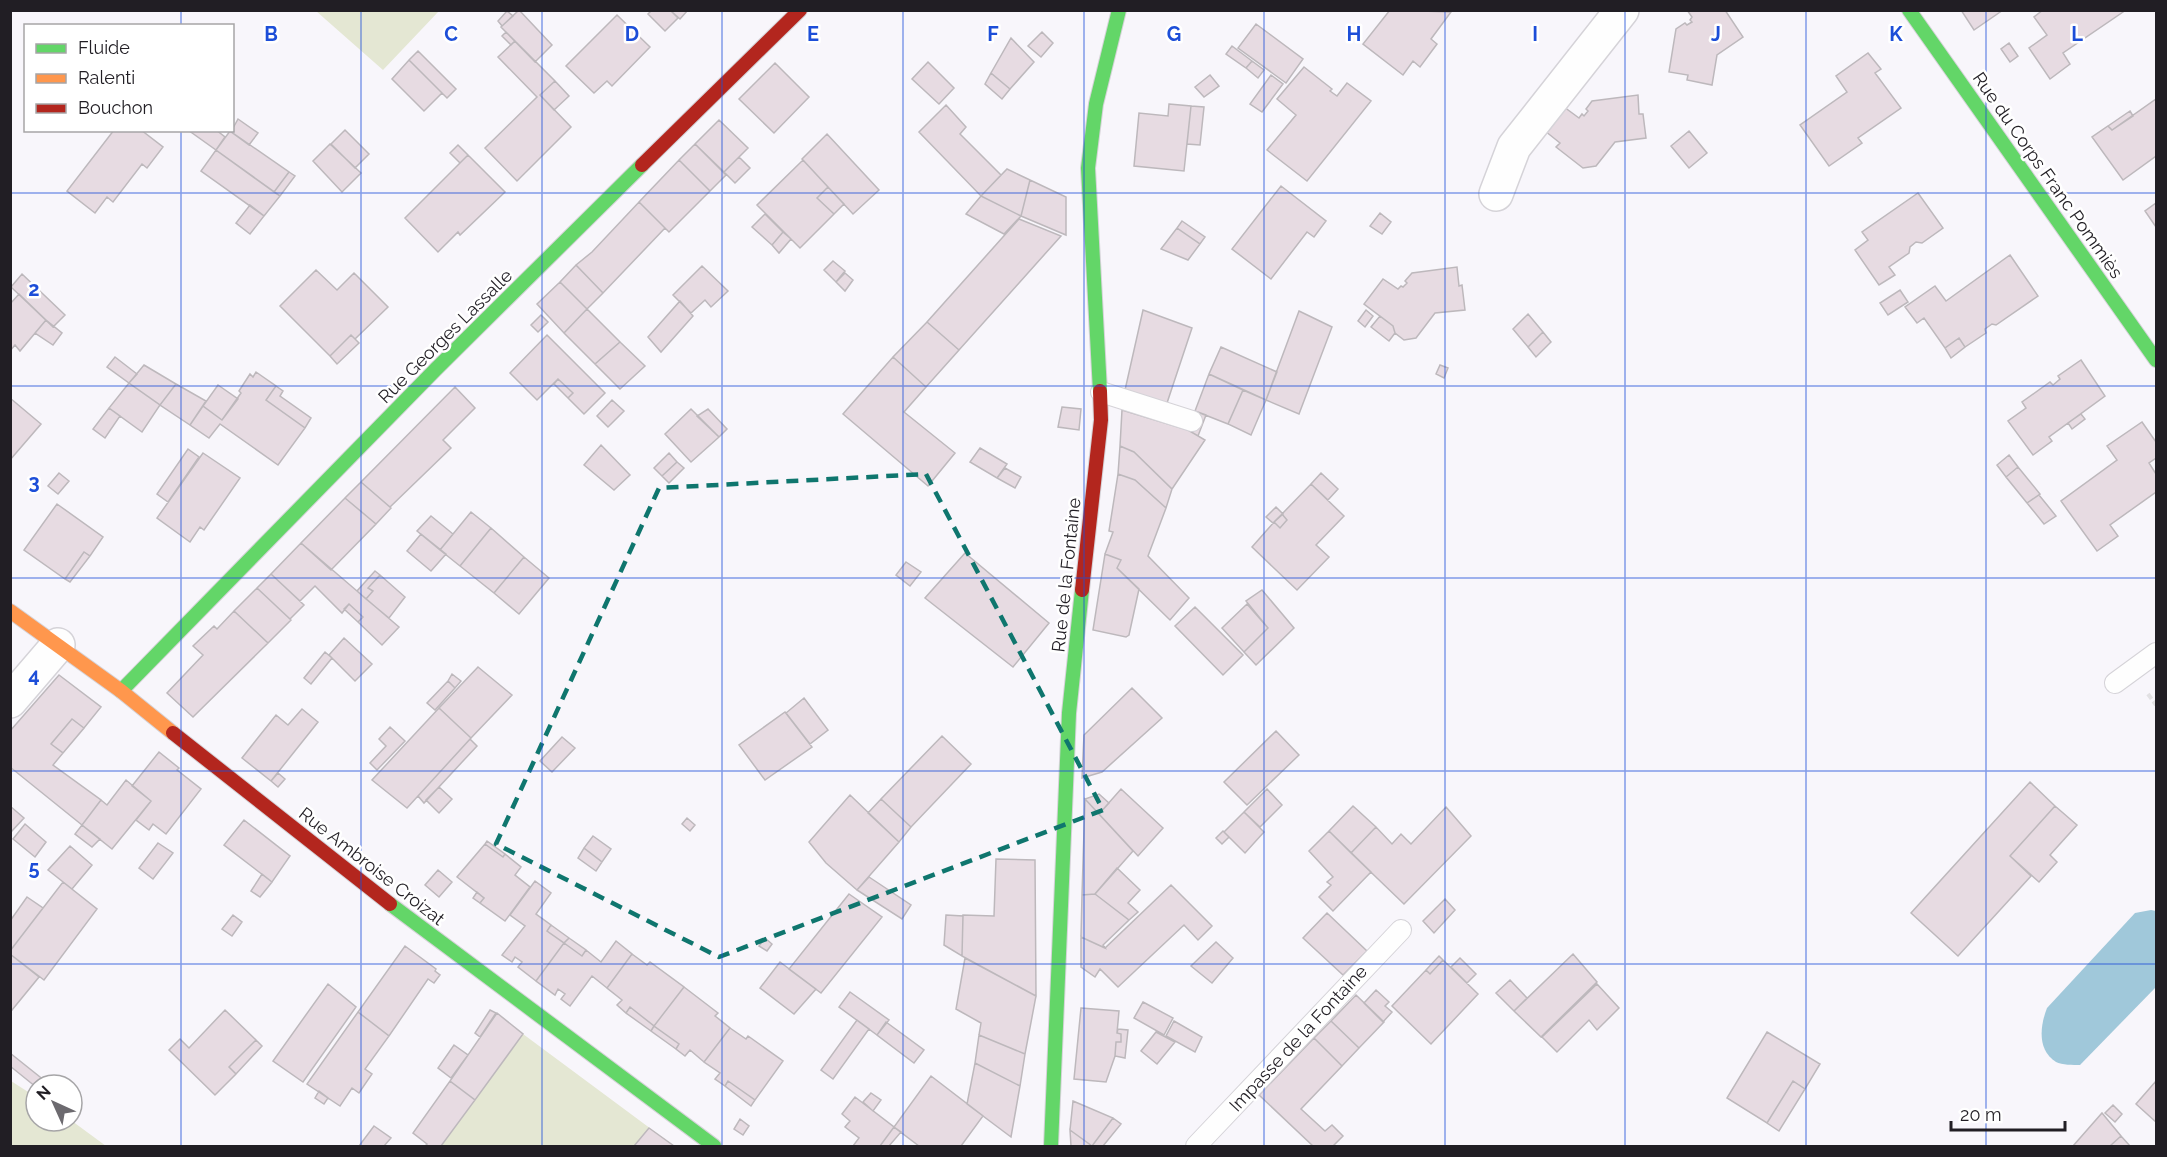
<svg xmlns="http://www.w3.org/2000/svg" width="2167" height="1157" viewBox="0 0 2167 1157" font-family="Raleway,sans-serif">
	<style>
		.green { fill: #e4e7d3 }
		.water { fill: #a0c8da }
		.building { fill: #e7dbe2; stroke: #bdb8bc; stroke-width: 1.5 }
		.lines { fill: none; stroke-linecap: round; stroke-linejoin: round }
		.lane-casing { stroke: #d5d3d8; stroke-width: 22 }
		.street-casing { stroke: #d5d3d8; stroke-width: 36 }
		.fast-casing { stroke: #d5d3d8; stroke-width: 16 }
		.slow-casing { stroke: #d5d3d8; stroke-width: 16 }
		.jam-casing { stroke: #d5d3d8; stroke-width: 16 }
		.path { stroke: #e2e1e3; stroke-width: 4; stroke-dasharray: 6 3; stroke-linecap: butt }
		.lane { stroke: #fefefe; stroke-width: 20 }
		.street { stroke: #fefefe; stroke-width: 33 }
		.fast { stroke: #63d668; stroke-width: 14 }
		.slow { stroke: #ff974d; stroke-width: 14 }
		.jam { stroke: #b3261e; stroke-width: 14 }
		.marked { fill: none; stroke: #0f766e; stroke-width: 4.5; stroke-dasharray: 12 8; stroke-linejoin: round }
		.grid { fill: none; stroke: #1d4ed8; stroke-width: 1.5; stroke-opacity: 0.55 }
		.labels { text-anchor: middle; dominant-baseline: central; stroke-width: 5; stroke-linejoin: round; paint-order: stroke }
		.street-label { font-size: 18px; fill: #211e24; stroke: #fff }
		.grid-label { font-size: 20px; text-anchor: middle; font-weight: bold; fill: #1d4ed8; stroke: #fff; stroke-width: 5; stroke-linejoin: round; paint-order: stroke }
	</style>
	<rect width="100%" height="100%" fill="#f8f6fb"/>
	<path class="green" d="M316 11H439L383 70Z
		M523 1034 674 1146H441Z
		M11 1081 36 1097V1121H72L106 1146H11Z"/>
	<path class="water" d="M2151 910 2156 911V987L2080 1065C2073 1065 2062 1065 2056 1062 2037 1050 2040 1026 2047 1008L2135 913Z"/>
	<path class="building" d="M519 10 552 45 535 62 501 27Z
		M652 10H670L678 18 665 31 648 14Z
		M670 10H688L680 19Z
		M1390 10 1451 12 1431 39 1437 44 1420 67 1413 61 1403 75 1363 44Z
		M1687 10H1725L1743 37 1717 55 1712 85 1687 80 1688 75 1669 72 1676 29 1685 23 1687 25 1692 22 1690 20 1692 17Z
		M1961 10H2003L1974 30Z
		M2043 10H2122L2123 12 2063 53 2070 64 2050 79 2029 48 2047 35 2034 17Z
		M507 11 513 16 502 26 498 21Z
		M617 15 650 47 612 86 607 81 594 93 566 66Z
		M1256 24 1303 59 1286 83 1238 48Z
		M506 32 515 41 511 45 502 36Z
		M1042 32 1053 43 1041 57 1028 46Z
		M1011 38 1034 62 1010 89 991 73Z
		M515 41 555 81 540 95 571 127 517 181 485 148 537 97 498 57Z
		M2009 43 2018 56 2010 62 2001 49Z
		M1232 46 1252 61 1246 68 1226 54Z
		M418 51 456 89 447 98 409 60Z
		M1868 53 1881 69 1875 73 1901 108 1858 138 1862 143 1829 166 1800 125 1847 92 1836 76Z
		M409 60 442 93 424 111 392 79Z
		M1252 61 1264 70 1258 78 1246 68Z
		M928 62 954 88 939 104 912 79Z
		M775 63 809 97 774 133 739 99Z
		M1304 67 1332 89 1330 91 1337 96 1347 83 1371 101 1307 181 1267 150 1296 115 1277 99Z
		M991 73 1010 89 1002 99 985 84Z
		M1210 75 1219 86 1204 97 1195 87Z
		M1271 75 1283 84 1262 112 1250 104Z
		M555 81 569 96 554 110 540 95Z
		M1638 95 1639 114H1643L1646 138 1615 142 1596 166 1583 168 1556 147 1560 143 1545 131 1564 107 1579 118 1582 114 1584 116 1588 111 1586 109 1592 101Z
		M2156 99V156L2123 180 2092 137 2108 126 2112 130Z
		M1169 104 1191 106 1184 171 1134 166 1139 113 1168 116Z
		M946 105 966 127 960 134 1001 175 981 196 919 132Z
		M1191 106 1204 107 1200 145 1187 144Z
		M2130 111 2133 116 2112 130 2108 126Z
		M238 119 258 133 249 145 230 131 232 130Z
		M719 120 748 148 724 172 695 144Z
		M114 130H141L163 147 147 168 142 164 113 202 107 197 95 213 67 191Z
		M188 130H216L225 137 216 150Z
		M345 130 369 154 355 168 331 144Z
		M230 131 289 172 274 192 216 150Z
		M1689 131 1707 153 1689 168 1671 146Z
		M827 134 879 190 853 214 802 159Z
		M330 144 361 173 342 192 313 161Z
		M695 144 726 175 710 191 679 160Z
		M458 145 468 155 460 163 450 153Z
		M216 150 280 196 264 216 201 171Z
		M468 155 505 192 460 235 458 232 438 252 405 218Z
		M739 157 750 168 735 183 724 172Z
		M679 160 710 191 669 232 639 202Z
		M803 160 828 187 817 198 834 214 800 248 757 205Z
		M1007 169 1030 180 1021 216 981 196Z
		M289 172 295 176 280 196 274 192Z
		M1030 180 1066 197V235L1021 216Z
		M1281 186 1326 221 1314 237 1307 232 1271 279 1232 249Z
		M828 187 844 204 834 214 817 198Z
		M1918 193 1943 228 1922 243 1916 242 1910 247 1909 253 1889 267 1895 275 1879 285 1855 250 1868 240 1862 232Z
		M981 196 1021 216 1004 234 966 214Z
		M639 202 665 228 603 293 576 265 592 252Z
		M2156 203V227L2145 211Z
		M250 205 264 216 250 234 236 223Z
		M1380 213 1391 222 1382 234 1370 226Z
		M765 214 783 232 772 245 752 227Z
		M1019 219 1061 236 959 350 927 322Z
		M1182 221 1205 237 1200 244 1177 228Z
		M1177 228 1200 244 1188 260 1161 249Z
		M783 232 791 239 779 253 772 245Z
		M2010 255 2038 296 1996 325 1992 324 1985 329 1986 333 1965 347 1959 338 1945 348 1924 318 1917 323 1905 307 1935 286 1946 301Z
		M833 261 845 271 836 282 824 270Z
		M576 265 603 293 587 309 560 282Z
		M702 266 728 291 711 307 705 300 691 313 673 295Z
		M1457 267 1459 286 1462 285 1465 310 1435 313 1416 338 1404 340 1395 333 1393 326 1364 304 1383 279 1398 289 1401 286 1403 287 1407 283 1405 281 1412 273Z
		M316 270 337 290 354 273 388 307 355 339 351 335 330 356 280 306Z
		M845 273 853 280 845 291 836 282Z
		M22 274 65 315 53 327 11 287Z
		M560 282 587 309 564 333 537 304Z
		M1900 290 1908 302 1888 315 1880 303Z
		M19 294 46 320 20 351 15 345 10 351V304Z
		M680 301 693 316 661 352 648 337Z
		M587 309 620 342 595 364 564 333Z
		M1143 310 1192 328 1167 403 1125 390Z
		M1366 310 1373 316 1365 327 1358 321Z
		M1299 311 1332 327 1299 414 1266 400Z
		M1528 314 1543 332 1528 347 1513 329Z
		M541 315 548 322 538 332 531 325Z
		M1380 316 1393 326 1395 333 1389 341 1371 327Z
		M46 320 62 333 53 345 35 333Z
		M927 322 959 350 926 387 893 357Z
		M1543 332 1551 342 1536 357 1528 347Z
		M351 335 359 343 337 364 330 356Z
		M547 335 605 393 584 414 568 398 573 393 558 379 537 400 510 373Z
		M1959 338 1965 347 1951 358 1945 348Z
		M620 342 645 366 620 389 595 364Z
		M1221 347 1277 372 1266 400 1209 374Z
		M115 357 137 374 129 383 107 367Z
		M893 357 926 387 904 412 955 453 928 486 843 414Z
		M2081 360 2105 396 2049 437 2052 441 2033 455 2008 421 2026 408 2022 402 2050 382 2053 385 2060 379 2058 376Z
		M144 365 176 384 160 405 129 383Z
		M1440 365 1448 368 1444 378 1436 374Z
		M256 372 276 386 266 400 305 428 278 465 220 424 209 438 190 425 203 406 222 420 241 393 239 391 250 374 253 377Z
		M1209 374 1243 390 1228 424 1195 411Z
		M558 379 573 393 568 398 554 384Z
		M129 383 160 405 142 432 109 408Z
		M176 384 206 401 190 425 160 405Z
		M218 385 238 399 222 420 203 406Z
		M276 386 283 391 280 396 311 418 305 428 266 400Z
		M455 387 475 408 443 440 451 448 390 507 361 482Z
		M1243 390 1266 400 1251 435 1228 424Z
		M10 398 41 424 10 460Z
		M612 400 624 411 608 427 597 416Z
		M1062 407 1081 409 1079 430 1058 427Z
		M109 408 120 416 105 438 93 429Z
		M691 409 719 437 691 462 665 434Z
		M708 409 727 429 719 437 697 416Z
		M1122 410 1188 430 1205 440 1172 489 1134 452 1120 446Z
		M1195 411 1206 415 1198 436 1188 430Z
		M2081 414 2085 419 2072 429 2068 423Z
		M2142 422 2156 442V458L2149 463 2156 474V492L2110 525 2118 536 2097 551 2061 501 2117 460 2107 446Z
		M601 445 630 475 614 490 584 465Z
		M1120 446 1134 452 1172 489 1166 508 1135 480 1118 474Z
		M980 448 1007 464 997 478 970 462Z
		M188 449 199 457 168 502 157 494Z
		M203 453 240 478 204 530 200 527 190 542 157 518Z
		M669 453 677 462 662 476 654 468Z
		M2009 455 2018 467 2006 477 1997 465Z
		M677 462 684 468 669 483 662 476Z
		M2018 467 2040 494 2027 503 2006 477Z
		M1005 468 1021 477 1015 488 997 478Z
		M59 473 69 481 58 494 48 486Z
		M1321 473 1338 489 1328 500 1311 484Z
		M1118 474 1135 480 1166 508 1148 556 1189 598 1170 620 1117 568 1121 560 1105 554 1113 532 1109 531Z
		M361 482 391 508 376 524 345 498Z
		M1311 484 1344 516 1316 545 1329 557 1297 590 1252 547 1274 522 1280 528 1287 520 1282 514Z
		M2039 495 2056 516 2044 524 2027 503Z
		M345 498 376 524 331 570 301 543Z
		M57 504 103 537 90 556 84 552 65 579 24 550Z
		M1276 507 1283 514 1273 523 1266 517Z
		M471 512 491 528 460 566 440 550Z
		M1282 514 1287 520 1280 528 1274 522Z
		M431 516 453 534 440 550 417 531Z
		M491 528 524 557 494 593 460 566Z
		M421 534 446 554 431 571 407 551Z
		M301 543 399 627 382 645 358 622 363 617 349 604 342 613 315 586 300 601 271 574Z
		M84 552 90 556 70 582 65 579Z
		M965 553 1049 623 1013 667 925 598Z
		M1105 554 1121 560 1117 568 1139 589 1129 635 1126 637 1093 630Z
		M524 557 549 578 519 614 494 593Z
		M906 562 921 572 910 586 896 575Z
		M375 571 380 575 368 588 373 591 366 599 357 591Z
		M271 574 304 605 290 619 257 588Z
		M380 575 405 597 389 618 366 599 373 591 368 588Z
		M257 588 291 620 268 643 234 611Z
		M1262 590 1294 628 1256 665 1244 652 1268 628 1246 601Z
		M349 604 363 617 358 622 344 609Z
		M1247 604 1268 628 1244 652 1222 628Z
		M1195 607 1243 655 1223 675 1175 626Z
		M234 611 268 643 193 717 167 693 203 655 193 646 214 626 217 629Z
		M344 638 372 664 355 681 329 655Z
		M325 652 332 658 311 684 304 678Z
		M478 667 512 695 471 738 439 708Z
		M452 674 461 681 455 688 448 681Z
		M59 675 101 707 84 728 72 719 51 744 63 753 53 765 101 800 82 825 10 767V731Z
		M448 681 455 688 435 710 427 703Z
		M1132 688 1162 718 1102 772 1082 778 1084 735Z
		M804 698 828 730 810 744 786 713Z
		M439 708 471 738 407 808 372 780Z
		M302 709 318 722 271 781 242 758 276 715 288 725Z
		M785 712 812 747 765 780 739 745Z
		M72 719 84 728 63 753 51 744Z
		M390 727 405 741 377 770 370 763 386 746 379 739Z
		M1276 731 1299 755 1247 805 1224 782Z
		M942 736 971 764 911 827 881 799Z
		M562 737 575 748 552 772 540 761Z
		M470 739 477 746 424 803 418 796Z
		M159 752 179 768 177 770 201 789 166 834 153 824 149 830 136 820 151 801 132 786Z
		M278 773 285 779 278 787 271 781Z
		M126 780 151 801 112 849 82 825 101 800 107 805Z
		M2030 782 2055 806 2010 856 2031 876 1958 956 1911 913Z
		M439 787 452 799 439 813 426 800Z
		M1121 789 1163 828 1138 856 1099 814Z
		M1267 789 1282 805 1260 827 1244 812Z
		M1099 794 1109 803 1099 814 1085 799Z
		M850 795 899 842 857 890 826 863 809 842Z
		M881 799 911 827 899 842 868 813Z
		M1085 799 1133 851 1095 894 1082 895Z
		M10 806 24 818 10 833Z
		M1353 806 1376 827 1351 853 1329 831Z
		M2055 806 2077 825 2050 855 2057 862 2039 882 2010 856Z
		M1446 807 1471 836 1404 904 1351 853 1376 827 1392 844 1401 834 1411 844Z
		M1244 812 1264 832 1245 853 1224 832Z
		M687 818 695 825 690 831 682 824Z
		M244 820 290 856 272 882 224 845Z
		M25 824 46 842 35 857 13 839Z
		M82 825 100 839 92 847 75 834Z
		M1223 831 1229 837 1222 844 1216 838Z
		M1329 831 1371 872 1333 911 1319 897 1331 885 1327 882 1333 877 1309 851Z
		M593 836 611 849 602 862 584 848Z
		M487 841 505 854 503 857 485 844Z
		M158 843 173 853 153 879 139 868Z
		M485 844 503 857 505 854 521 867 515 875 530 887 505 921 480 903 484 898 457 877Z
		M70 846 92 865 72 889 48 870Z
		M584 848 602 862 596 871 578 858Z
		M996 859 1035 860 1036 996 962 956 963 915 994 916Z
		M1117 868 1140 890 1128 903 1138 912 1129 920 1095 894Z
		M438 870 452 882 439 897 425 885Z
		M262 874 272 882 260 897 251 891Z
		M869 877 911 905 902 919 857 890Z
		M535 881 551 893 536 914 551 925 547 931 564 943 536 981 518 967 522 962 515 957 512 962 502 955 525 926 510 915Z
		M63 882 97 909 44 980 10 954V951Z
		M1171 885 1212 926 1198 940 1184 925 1118 987 1100 969 1095 977 1081 967V937L1105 948Z
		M477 892 484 898 480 903 473 898Z
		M849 894 882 917 821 993 789 969Z
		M1095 894 1129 920 1103 945 1105 948 1081 937 1082 895Z
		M27 897 43 908 10 951V921Z
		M1445 899 1455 910 1434 933 1423 921Z
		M1327 913 1367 951 1343 975 1303 938Z
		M233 915 242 922 232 936 222 929Z
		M946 915 963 916 962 956 944 945Z
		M551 925 569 938 564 943 547 931Z
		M569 938 586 950 582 956 564 943Z
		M765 938 772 944 767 951 759 946Z
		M616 941 632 954 607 988 592 976 570 1006 561 999 565 994 558 989 555 995 536 981 564 943 582 956 586 950 601 962Z
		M1216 942 1233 958 1212 983 1191 966Z
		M405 946 436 969 435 971 440 975 434 983 428 979 389 1036 358 1012Z
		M10 954 39 977 12 1010 10 1009Z
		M632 954 647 965 650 962 684 987 654 1026 630 1007 626 1013 617 1005 622 1000 607 988Z
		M1573 954 1597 982 1541 1037 1514 1011Z
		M1439 956 1443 960 1430 974 1426 970Z
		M965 958 1036 996 1025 1054 979 1035 981 1023 956 1009Z
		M1460 958 1476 974 1467 983 1451 967Z
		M1443 960 1478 994 1431 1044 1392 1006 1426 970 1430 974Z
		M780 962 816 989 794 1014 760 988Z
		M1510 980 1527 998 1514 1011 1496 993Z
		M328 984 356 1007 303 1082 273 1061Z
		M1597 984 1619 1008 1597 1030 1589 1020 1557 1052 1542 1037Z
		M684 987 718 1013 715 1016 730 1028 704 1062 690 1050 685 1056 676 1049 679 1044 654 1026Z
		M1376 990 1389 1002 1385 1006 1392 1012 1383 1022 1364 1003Z
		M850 992 889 1020 877 1035 839 1007Z
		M1356 995 1384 1022 1359 1048 1331 1021Z
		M1143 1002 1173 1018 1164 1035 1134 1018Z
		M630 1007 654 1026 651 1031 626 1013Z
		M1081 1008 1119 1011 1117 1033 1121 1034V1042H1116L1115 1056 1106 1082 1074 1079Z
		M225 1010 256 1040 229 1067 236 1074 215 1095 169 1050 180 1039 189 1048Z
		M490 1010 496 1013 480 1037 475 1033Z
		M358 1012 389 1036 365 1069 372 1074 359 1093 352 1088 340 1106 307 1084Z
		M497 1013 523 1034 475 1100 450 1081Z
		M857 1020 869 1029 833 1079 821 1070Z
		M1174 1021 1202 1037 1195 1052 1166 1036Z
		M1331 1021 1359 1048 1342 1066 1314 1038Z
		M886 1022 924 1050 914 1063 877 1035Z
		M654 1026 679 1044 676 1049 651 1031Z
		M730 1028 746 1039 748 1036 783 1061 755 1100 728 1081 725 1086 715 1079 720 1073 704 1062Z
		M1118 1029 1128 1030 1125 1058 1115 1056 1116 1042H1121V1034L1117 1033Z
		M1156 1032 1175 1042 1157 1064 1141 1051Z
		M1767 1032 1820 1064 1805 1089 1793 1081 1767 1123 1727 1098Z
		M979 1035 1025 1054 1020 1086 975 1063Z
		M1314 1038 1342 1066 1301 1109 1325 1131 1332 1125 1343 1136 1333 1146H1313L1259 1095Z
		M256 1040 262 1046 236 1074 229 1067Z
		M454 1045 468 1055 451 1078 438 1068Z
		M10 1053 50 1085H36V1087L10 1066Z
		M975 1063 1020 1086 1011 1137 967 1104Z
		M931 1076 983 1116 961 1146H919L894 1127Z
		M450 1081 475 1100 441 1146H425L427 1144 413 1133Z
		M728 1081 755 1100 751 1106 725 1086Z
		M1793 1081 1805 1089 1779 1131 1767 1123Z
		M2156 1081V1122L2136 1104Z
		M319 1091 328 1098 324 1104 315 1098Z
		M871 1093 881 1100 873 1111 863 1102Z
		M855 1097 894 1127 880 1146H853L859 1138 845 1127 850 1121 842 1114Z
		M1073 1101 1113 1118 1092 1146 1070 1130Z
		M2113 1105 2122 1114 2115 1122 2105 1113Z
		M2102 1113 2121 1136 2110 1146H2073Z
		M1113 1118 1121 1124 1103 1146H1092Z
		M740 1119 749 1126 743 1135 734 1129Z
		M374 1126 391 1138 384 1146H359Z
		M894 1127 901 1132 889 1146H880Z
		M649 1128 674 1146H634Z
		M1070 1130 1092 1146H1071Z
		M2121 1136 2130 1146H2110Z"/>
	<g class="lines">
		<g class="lane-casing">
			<path id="lane" d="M1101 392 1192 421
				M2115 683 2156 653
				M1196 1146 1401 930"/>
		</g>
		<g class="street-casing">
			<path id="street" d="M1496 194 1514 147 1622 10
				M10 701 58 645"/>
		</g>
		<g class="fast-casing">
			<path id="fast" d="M1909 10 2156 360
				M1100 391 1088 168 1096 104 1119 10
				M121 691 436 369 642 165
				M390 904 714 1146
				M1051 1146 1069 713 1082 590"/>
		</g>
		<g class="slow-casing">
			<path id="slow" d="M10 611 121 691 173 733"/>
		</g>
		<g class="jam-casing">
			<path id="jam" d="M642 165 800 10
				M1082 590 1101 420 1100 391
				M173 733 390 904"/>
		</g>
		<path class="path" d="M2148 694 2156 705"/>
		<use href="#lane" class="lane"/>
		<use href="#street" class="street"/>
		<use href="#fast" class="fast"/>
		<use href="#slow" class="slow"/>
		<use href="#jam" class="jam"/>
	</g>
	<path class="marked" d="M926 474 1103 810 719 957 496 844 659 488Z"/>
	<path class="grid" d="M181 10V26M361 10V1146M542 10V1146M722 10V1146M903 10V1146M1084 10V1146M1264 10V1146M1445 10V1146M1625 10V1146M1806 10V1146M1986 10V1146M181 130V1146M10 193H2156M10 386H2156M10 578H2156M10 771H2156M10 964H2156"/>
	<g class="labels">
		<g class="street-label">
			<text transform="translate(2048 175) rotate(55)">Rue du Corps Franc Pommiès</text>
			<text transform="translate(445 336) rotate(-45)">Rue Georges Lassalle</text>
			<text transform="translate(1066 575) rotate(-84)">Rue de la Fontaine</text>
			<text transform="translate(372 866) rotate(38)">Rue Ambroise Croizat</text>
			<text transform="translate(1298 1038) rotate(-47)">Impasse de la Fontaine</text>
		</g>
	</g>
	<g class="grid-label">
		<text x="271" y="41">B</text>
		<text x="451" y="41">C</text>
		<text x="632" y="41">D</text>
		<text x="813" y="41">E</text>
		<text x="993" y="41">F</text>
		<text x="1174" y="41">G</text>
		<text x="1354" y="41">H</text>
		<text x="1535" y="41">I</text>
		<text x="1716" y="41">J</text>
		<text x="1896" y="41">K</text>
		<text x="2077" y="41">L</text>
		<text x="34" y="296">2</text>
		<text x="34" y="489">3</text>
		<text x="34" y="682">4</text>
		<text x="34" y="875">5</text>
	</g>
	<rect width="2167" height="1157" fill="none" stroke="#211e24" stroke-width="24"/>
	<rect x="24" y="24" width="210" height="108" fill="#ffffff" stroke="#a6a5a7" stroke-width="1.5"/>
	<rect x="36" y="44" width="30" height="9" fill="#63d668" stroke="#a6a5a7" stroke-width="1.5"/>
	<text x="78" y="54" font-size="18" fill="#211e24">Fluide</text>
	<rect x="36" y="74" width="30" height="9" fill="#ff974d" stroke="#a6a5a7" stroke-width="1.5"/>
	<text x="78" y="84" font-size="18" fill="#211e24">Ralenti</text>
	<rect x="36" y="104" width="30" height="9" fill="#b3261e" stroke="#a6a5a7" stroke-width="1.5"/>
	<text x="78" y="114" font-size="18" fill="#211e24">Bouchon</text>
	<g transform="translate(54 1103) rotate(315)"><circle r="28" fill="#ffffff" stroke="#a6a5a7" stroke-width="1.5"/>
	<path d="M0-4.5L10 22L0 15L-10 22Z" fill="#6c6a6f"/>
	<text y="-9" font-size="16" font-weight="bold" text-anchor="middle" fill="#211e24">N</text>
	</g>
	<path d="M1951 1121v9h114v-9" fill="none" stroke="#211e24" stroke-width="3"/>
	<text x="1960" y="1121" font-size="18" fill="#211e24" stroke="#ffffff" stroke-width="4.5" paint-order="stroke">20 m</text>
</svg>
